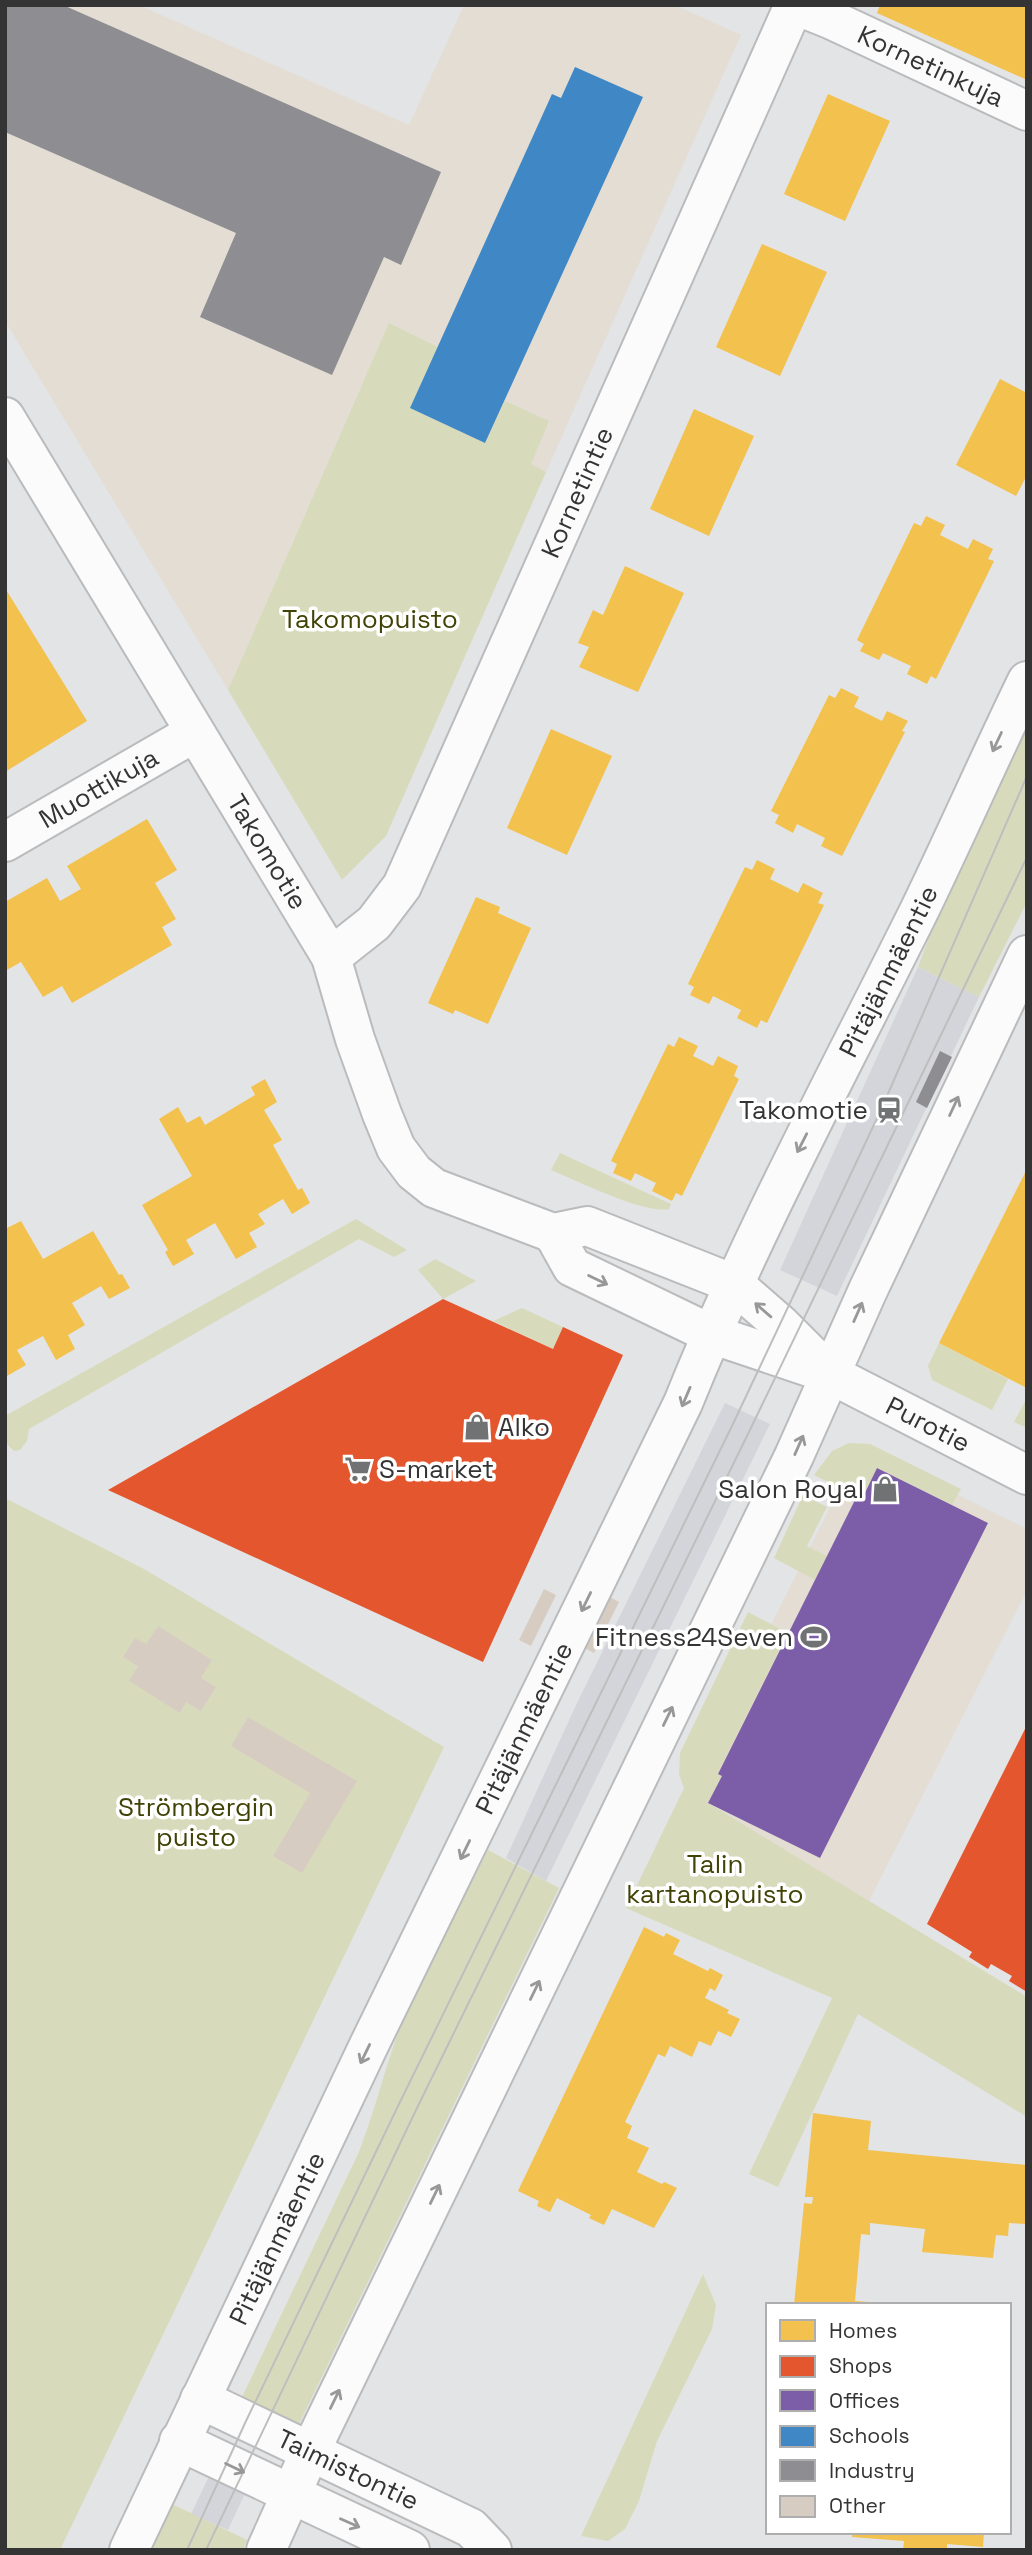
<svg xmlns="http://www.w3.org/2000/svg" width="1032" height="2555" viewBox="0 0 1032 2555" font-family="'Space Grotesk',sans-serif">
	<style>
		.commercial { fill: #e4ddd3 }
		.built { fill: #d4d5db }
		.green { fill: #d8dbbb }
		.homes { fill: #f2c14e }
		.shops { fill: #e4572e }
		.offices { fill: #7b5ea7 }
		.schools { fill: #3f88c5 }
		.industry { fill: #8d8d92 }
		.building { fill: #d7ccc2 }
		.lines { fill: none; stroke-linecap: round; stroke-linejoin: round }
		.minor-casing { stroke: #babbbd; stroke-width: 42 }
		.major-casing { stroke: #babbbd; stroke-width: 42 }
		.minor { stroke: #fbfbfb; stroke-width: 38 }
		.major { stroke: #fbfbfb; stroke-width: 38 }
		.tram { stroke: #bebebe; stroke-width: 2 }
		.oneway { stroke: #989898 }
		.labels { text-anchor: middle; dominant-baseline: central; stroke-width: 7; stroke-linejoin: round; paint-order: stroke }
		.street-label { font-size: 26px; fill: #343435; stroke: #fff }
		.park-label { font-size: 26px; fill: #404206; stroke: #fff }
		.poi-label { font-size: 26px; fill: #343435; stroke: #fff; text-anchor: end }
	</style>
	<rect width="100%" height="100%" fill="#e3e4e6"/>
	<path class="commercial" d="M5 5H139L409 125 464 5H675L741 35 546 472 361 386 228 690 5 321Z
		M860 1447 1027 1529V1590L869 1901 688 1791Z"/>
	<path class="built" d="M918 967 979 997 837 1296 780 1270Z
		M725 1403 770 1424 546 1881 506 1858 576 1705Z
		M211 2472 247 2489 228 2530 191 2514Z"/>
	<path class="green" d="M389 323 438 347 410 408 485 443 505 401 549 421 531 464 546 472 386 836 342 880 228 690Z
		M1027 726V902L979 997 918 967 946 892Z
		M560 1153 671 1204 669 1209C643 1214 578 1181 551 1170Z
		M356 1219 407 1250 394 1257 359 1239 29 1429 27 1441 20 1450 14 1451 5 1442V1416Z
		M435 1259 476 1281 443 1299 418 1270Z
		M522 1308 563 1327 553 1349 493 1321Z
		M939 1343 1008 1379 992 1410 932 1380 928 1366Z
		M1027 1398V1428L1014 1422Z
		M849 1443 870 1444 961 1489 952 1505 878 1468 862 1499 814 1475 832 1451Z
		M803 1495 827 1507 807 1546 827 1556 815 1580 774 1558Z
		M5 1498 144 1569 444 1747 60 2550H5Z
		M748 1612 788 1633 718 1773 722 1776 708 1803 1027 1997V2117L858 2014 778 2187 749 2174 832 1998 626 1908 684 1788 679 1774 680 1753Z
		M488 1850 559 1888 299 2424 242 2397 358 2154C376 2109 386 2062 404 2017Z
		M703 2274 716 2305 712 2329 657 2441 639 2501 625 2529 608 2541 581 2536Z
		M172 2504 247 2540 243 2550H151Z"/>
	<path class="homes" d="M880 5H1027V80L877 13Z
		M828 94 890 121 845 221 784 194Z
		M762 244 827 272 780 376 716 347Z
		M1000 379 1027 393V475L1016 496 956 465Z
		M694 409 754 436 709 536 650 509Z
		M926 516 945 525 940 535 968 549 973 539 993 549 988 559 994 561 936 679 931 676 927 684 907 674 911 666 883 653 879 660 860 651 864 644 857 640 914 523 921 526Z
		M625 566 684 593 638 692 579 667 589 647 578 643 593 610 603 615Z
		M5 588 87 721 5 772Z
		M841 688 859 697 854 707 882 721 887 711 908 721 902 731 905 732 842 856 821 846 825 838 797 824 793 833 775 823 779 815 771 811 829 695 835 698Z
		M551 729 612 756 567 855 507 828Z
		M147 819 177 870 155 883 176 919 162 927 172 945 72 1003 62 986 43 997 21 962 5 971V902L47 878 60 901 81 889 67 866Z
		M757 860 775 869 770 879 798 893 803 883 823 893 818 903 824 905 767 1023 761 1020 757 1028 737 1018 741 1010 713 996 709 1004 690 995 694 987 688 984 745 867 752 870Z
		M476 897 500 907 498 913 531 928 488 1024 455 1010 453 1014 428 1003Z
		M679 1037 698 1046 693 1056 713 1066 718 1056 738 1066 734 1076 739 1079 682 1196 676 1193 672 1201 652 1191 656 1183 635 1173 631 1181 613 1173 617 1164 611 1161 668 1044 674 1047Z
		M265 1079 277 1102 264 1110 282 1140 273 1145 298 1190 302 1188 310 1203 292 1214 283 1199 258 1214 265 1224 249 1233 257 1247 236 1259 215 1223 186 1240 194 1254 173 1266 165 1252 168 1250 142 1205 192 1176 159 1119 178 1107 187 1123 200 1116 205 1125 255 1095 251 1087Z
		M1027 1169V1388L939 1343Z
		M21 1221 43 1259 93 1231 119 1275 122 1274 130 1288 109 1299 101 1286 72 1303 85 1325 68 1335 75 1349 56 1360 43 1336 17 1350 26 1365 7 1376 5 1372V1225L7 1228Z
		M644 1927 664 1937 666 1933 680 1940 673 1954 708 1971 710 1968 723 1975 715 1991 710 1988 705 1998 729 2010 727 2013 740 2019 731 2037 718 2031 711 2046 699 2041 692 2057 670 2046 665 2057 658 2054 625 2122 632 2126 627 2138 649 2148 637 2172 662 2184 664 2182 677 2188 654 2228 612 2209 604 2225 589 2218 591 2215 557 2198 550 2212 537 2206 539 2201 518 2191Z
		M813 2113 871 2121 868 2150 1027 2165V2224L1009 2223 1008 2236 996 2235 993 2258 922 2252 925 2229 870 2223V2235L861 2234 855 2301 869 2302V2305H794L804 2203 812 2204 813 2197H805Z
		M853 2532H984L983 2547 947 2544V2550H903L904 2541 852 2537Z"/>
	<path class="shops" d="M443 1299 553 1349 563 1327 623 1355 483 1662 108 1490Z
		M1027 1725V1992L1009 1981 1012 1976 991 1964 988 1969 969 1957 972 1952 927 1924Z"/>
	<path class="offices" d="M877 1468 988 1523 820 1858 708 1803 722 1776 718 1774 857 1496 862 1499Z"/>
	<path class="schools" d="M575 67 643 97 485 443 410 408 552 94 561 98Z"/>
	<path class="industry" d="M5 5H63L441 172 401 265 384 257 332 375 200 317 236 233 5 132Z
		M940 1051 952 1057 927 1108 916 1102Z"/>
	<path class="building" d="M544 1589 556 1595 531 1646 519 1640Z
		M608 1596 619 1602 594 1653 583 1647Z
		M158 1626 212 1660 201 1678 216 1687 201 1711 186 1702 180 1713 129 1681 138 1666 123 1657 135 1638 146 1644Z
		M248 1717 357 1781 302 1873 273 1856 310 1793 231 1746Z"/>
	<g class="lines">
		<g class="minor-casing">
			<g id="minor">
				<path id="s1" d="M795 5 830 19 1027 111"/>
				<path id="s2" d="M5 417 331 957 355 1039 382 1114 396 1148 414 1172 434 1188 553 1233 587 1226 734 1284 780 1324 830 1374"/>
				<path id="s3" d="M5 842 194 733"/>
				<path id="s4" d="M331 957 374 923 402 886 794 5"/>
				<path id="s5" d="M553 1233 572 1267 711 1334 830 1374 1027 1475"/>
				<path id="s6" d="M200 2399 471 2528 492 2550"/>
				<path d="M179 2441 410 2550"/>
			</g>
		</g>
		<g class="major-casing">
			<g id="major">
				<path id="s7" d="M129 2550 369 2045 683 1403C751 1234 838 1074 919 911 956 835 990 757 1027 681"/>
				<path d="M266 2550 310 2452 794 1456 868 1290 1027 955"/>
			</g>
		</g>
		<use href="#minor" class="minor"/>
		<use href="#major" class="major"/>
		<path class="tram" d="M187 2550 246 2421 400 2102 732 1426 880 1112 1027 776
			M206 2550 417 2108 748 1434 1027 857"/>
	</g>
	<defs><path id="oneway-shaft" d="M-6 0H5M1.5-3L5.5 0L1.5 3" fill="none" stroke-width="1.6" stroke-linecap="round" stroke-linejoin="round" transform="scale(1.75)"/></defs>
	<g class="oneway">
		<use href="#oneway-shaft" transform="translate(997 742) rotate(115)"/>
		<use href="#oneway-shaft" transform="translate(954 1106) rotate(-65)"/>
		<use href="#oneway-shaft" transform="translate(802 1143) rotate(117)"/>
		<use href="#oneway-shaft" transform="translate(598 1280) rotate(26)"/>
		<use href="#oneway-shaft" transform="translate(763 1310) rotate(-139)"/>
		<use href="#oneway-shaft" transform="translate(858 1312) rotate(-66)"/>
		<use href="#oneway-shaft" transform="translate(686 1397) rotate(113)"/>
		<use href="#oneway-shaft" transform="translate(799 1445) rotate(-66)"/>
		<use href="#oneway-shaft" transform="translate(586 1602) rotate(116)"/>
		<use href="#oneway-shaft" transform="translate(668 1716) rotate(-64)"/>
		<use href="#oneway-shaft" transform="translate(465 1850) rotate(116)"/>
		<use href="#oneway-shaft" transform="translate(535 1990) rotate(-64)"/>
		<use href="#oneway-shaft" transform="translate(365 2054) rotate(116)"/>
		<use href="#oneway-shaft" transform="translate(435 2194) rotate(-64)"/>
		<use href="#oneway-shaft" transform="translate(335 2399) rotate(-64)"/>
		<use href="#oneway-shaft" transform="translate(235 2468) rotate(26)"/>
		<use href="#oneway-shaft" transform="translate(350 2523) rotate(24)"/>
	</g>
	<defs>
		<g id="station-bare" transform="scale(2.1)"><path d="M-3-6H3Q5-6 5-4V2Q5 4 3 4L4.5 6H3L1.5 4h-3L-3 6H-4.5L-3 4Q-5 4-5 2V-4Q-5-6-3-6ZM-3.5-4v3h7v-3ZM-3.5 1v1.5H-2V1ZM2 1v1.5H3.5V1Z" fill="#717273" stroke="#fff" stroke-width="2.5" paint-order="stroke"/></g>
		<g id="shop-bare" transform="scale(2.1)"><path d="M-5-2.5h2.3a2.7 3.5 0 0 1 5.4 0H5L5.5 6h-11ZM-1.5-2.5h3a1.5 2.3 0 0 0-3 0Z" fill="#717273" stroke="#fff" stroke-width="2.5" paint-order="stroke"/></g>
		<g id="supermarket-bare" transform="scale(2.1)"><path d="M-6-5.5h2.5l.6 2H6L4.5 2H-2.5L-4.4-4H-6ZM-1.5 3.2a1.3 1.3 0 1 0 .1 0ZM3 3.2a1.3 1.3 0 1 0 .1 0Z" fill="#717273" stroke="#fff" stroke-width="2.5" paint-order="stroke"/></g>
		<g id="stadium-bare" transform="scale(2.1)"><path d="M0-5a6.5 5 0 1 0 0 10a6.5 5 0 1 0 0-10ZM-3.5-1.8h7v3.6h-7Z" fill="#717273" stroke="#fff" stroke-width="2.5" paint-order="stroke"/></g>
	</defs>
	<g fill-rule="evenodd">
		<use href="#station-bare" x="889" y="1110"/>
		<use href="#shop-bare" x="477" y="1427"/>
		<use href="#supermarket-bare" x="358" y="1469"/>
		<use href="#shop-bare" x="885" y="1489"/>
		<use href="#stadium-bare" x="814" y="1637"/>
	</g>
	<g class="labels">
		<g class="street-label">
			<text stroke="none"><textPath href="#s1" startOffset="149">Kornetinkuja</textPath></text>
			<text stroke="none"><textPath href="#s4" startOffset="532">Kornetintie</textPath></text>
			<text stroke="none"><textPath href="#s3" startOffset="108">Muottikuja</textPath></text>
			<text stroke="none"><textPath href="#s2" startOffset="508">Takomotie</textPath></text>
			<text stroke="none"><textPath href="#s7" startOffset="1752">Pitäjänmäentie</textPath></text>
			<text stroke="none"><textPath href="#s5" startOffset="429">Purotie</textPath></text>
			<text stroke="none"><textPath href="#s7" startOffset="912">Pitäjänmäentie</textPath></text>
			<text stroke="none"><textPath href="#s7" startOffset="345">Pitäjänmäentie</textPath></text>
			<text stroke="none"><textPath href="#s6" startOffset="164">Taimistontie</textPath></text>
		</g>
		<g class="park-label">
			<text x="370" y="619">Takomopuisto</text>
			<text x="196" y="1807">Strömbergin<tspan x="196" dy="30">puisto</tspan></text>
			<text x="715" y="1864">Talin<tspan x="715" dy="30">kartanopuisto</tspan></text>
		</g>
		<g class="poi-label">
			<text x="868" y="1110">Takomotie</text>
			<text x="498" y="1427" text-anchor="start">Alko</text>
			<text x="379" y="1469" text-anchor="start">S-market</text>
			<text x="864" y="1489">Salon Royal</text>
			<text x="793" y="1637">Fitness24Seven</text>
		</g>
	</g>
	<rect width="1032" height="2555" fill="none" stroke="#343435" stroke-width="14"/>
	<rect x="766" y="2303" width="245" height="231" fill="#ffffff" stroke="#aeaeae" stroke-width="2"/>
	<rect x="780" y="2320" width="35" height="21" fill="#f2c14e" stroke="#aeaeae" stroke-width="2"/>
	<text x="829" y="2338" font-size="21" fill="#343435">Homes</text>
	<rect x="780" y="2356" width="35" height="21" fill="#e4572e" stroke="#aeaeae" stroke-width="2"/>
	<text x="829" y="2373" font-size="21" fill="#343435">Shops</text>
	<rect x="780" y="2390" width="35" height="21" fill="#7b5ea7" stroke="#aeaeae" stroke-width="2"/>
	<text x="829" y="2408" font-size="21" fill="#343435">Offices</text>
	<rect x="780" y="2426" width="35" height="21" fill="#3f88c5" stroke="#aeaeae" stroke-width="2"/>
	<text x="829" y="2443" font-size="21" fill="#343435">Schools</text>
	<rect x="780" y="2460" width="35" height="21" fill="#8d8d92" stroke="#aeaeae" stroke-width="2"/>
	<text x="829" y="2478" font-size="21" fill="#343435">Industry</text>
	<rect x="780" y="2496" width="35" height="21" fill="#d7ccc2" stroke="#aeaeae" stroke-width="2"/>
	<text x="829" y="2513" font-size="21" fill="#343435">Other</text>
</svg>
